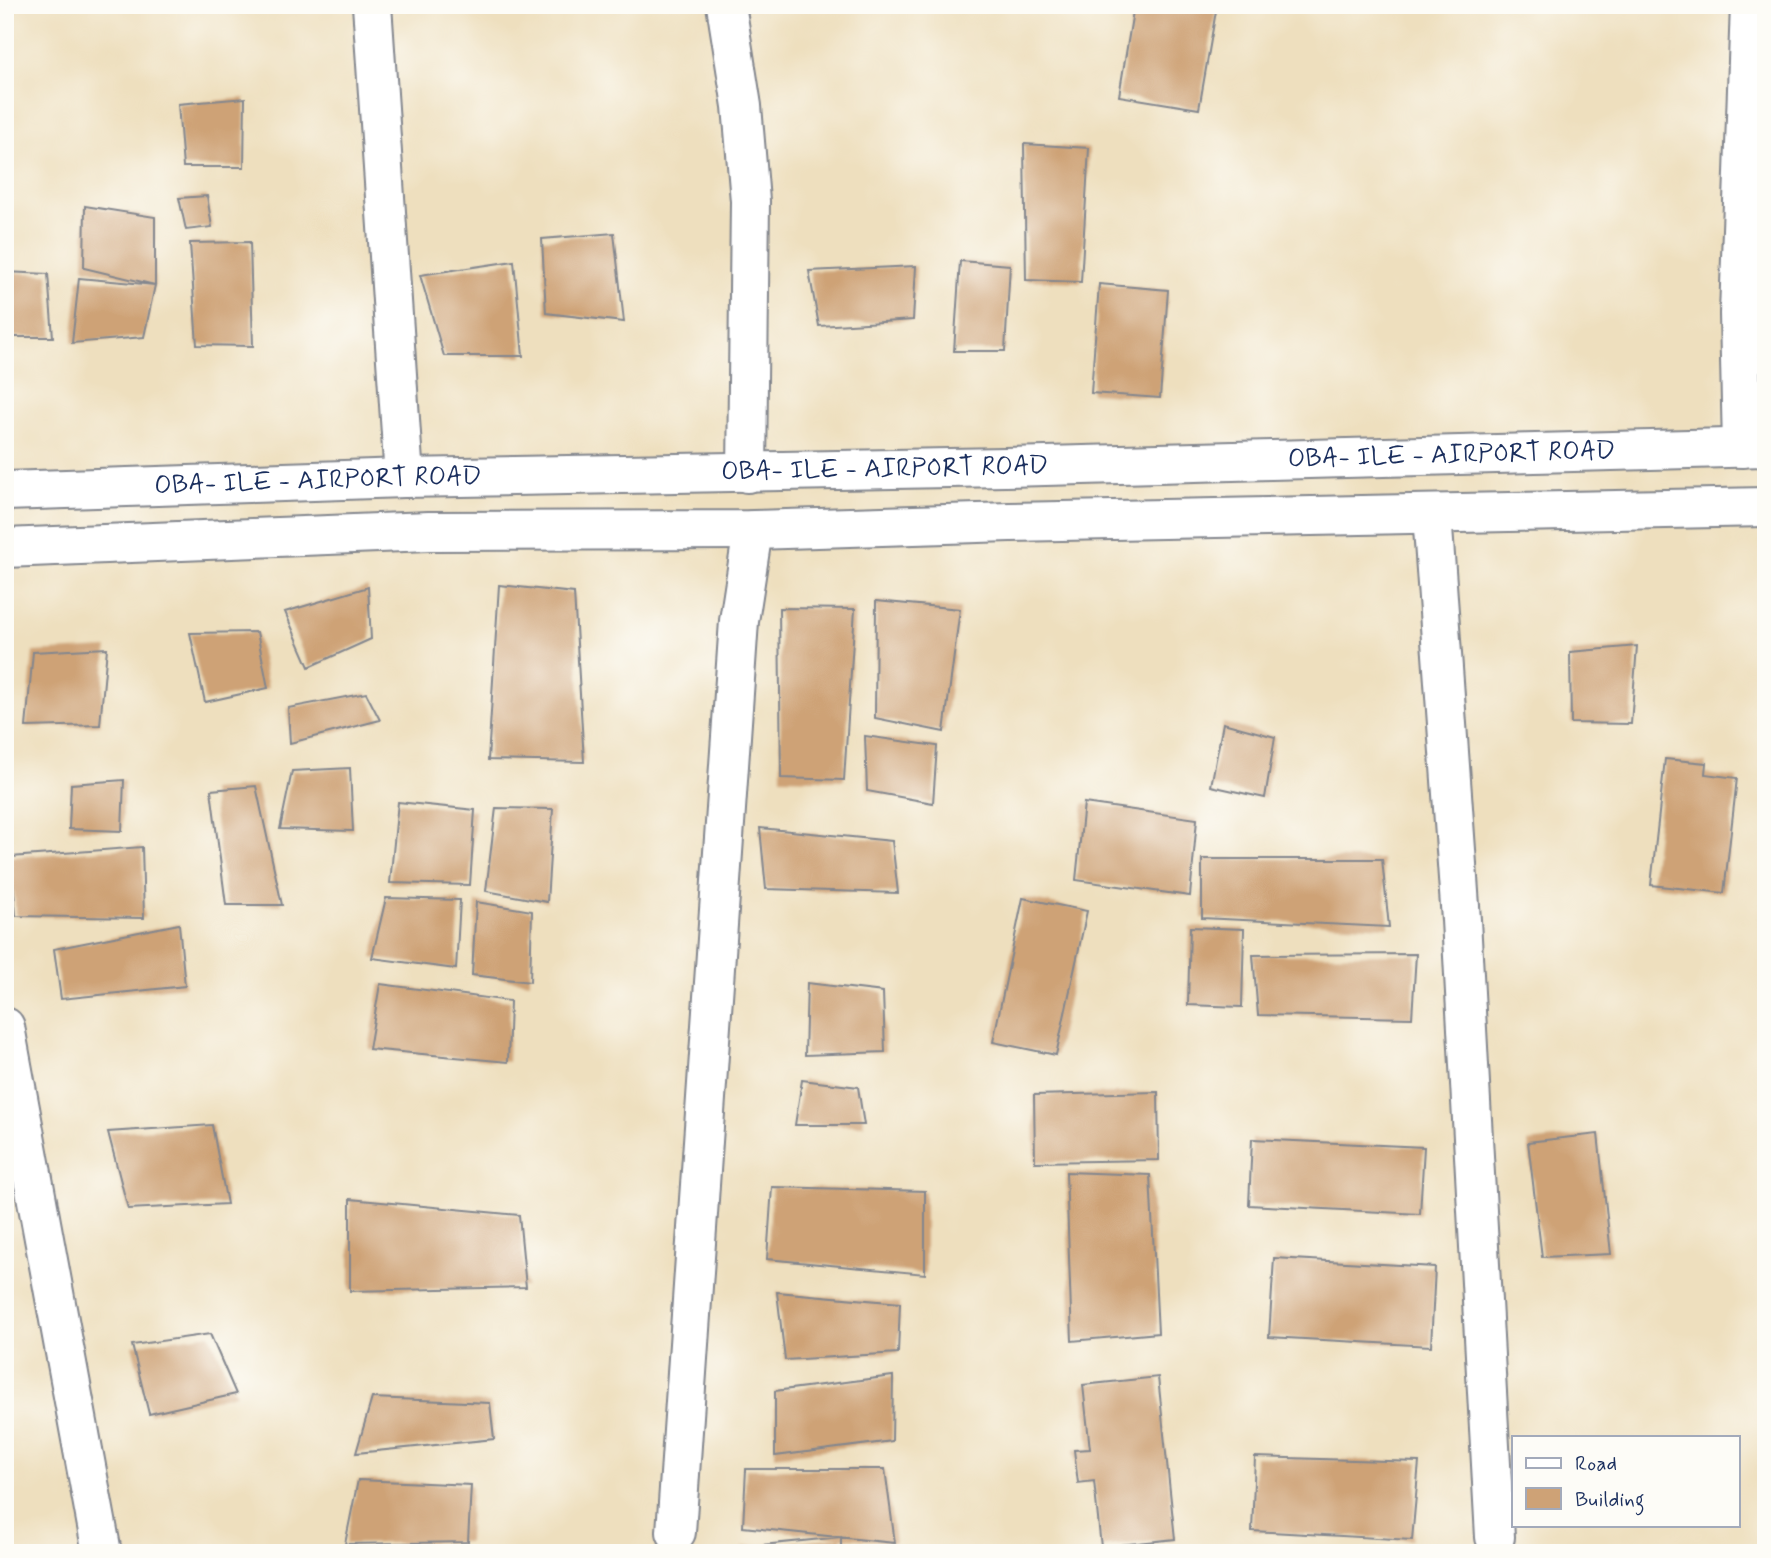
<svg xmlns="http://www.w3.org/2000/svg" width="1771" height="1558" viewBox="0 0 1771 1558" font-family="Mynerve,sans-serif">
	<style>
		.building { fill: #cea276 }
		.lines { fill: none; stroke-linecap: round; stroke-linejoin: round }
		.street-casing { stroke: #84878e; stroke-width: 42 }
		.secondary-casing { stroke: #84878e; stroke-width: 42 }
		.street { stroke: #fff; stroke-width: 38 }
		.secondary { stroke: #fff; stroke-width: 38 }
		.labels { text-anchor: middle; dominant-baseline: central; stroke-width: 6; stroke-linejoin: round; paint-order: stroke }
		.street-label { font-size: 26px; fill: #1b2f5e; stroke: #fdfcf7 }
	</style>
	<rect width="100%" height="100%" fill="#fdfcf7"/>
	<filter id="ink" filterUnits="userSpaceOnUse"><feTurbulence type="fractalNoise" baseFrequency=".0143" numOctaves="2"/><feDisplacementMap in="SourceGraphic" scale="14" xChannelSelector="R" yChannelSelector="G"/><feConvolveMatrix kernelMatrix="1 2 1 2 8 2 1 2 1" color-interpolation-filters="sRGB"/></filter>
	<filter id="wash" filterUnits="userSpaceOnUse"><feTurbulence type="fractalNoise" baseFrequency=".00686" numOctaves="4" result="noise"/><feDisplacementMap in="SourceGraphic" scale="28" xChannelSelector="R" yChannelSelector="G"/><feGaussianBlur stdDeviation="1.57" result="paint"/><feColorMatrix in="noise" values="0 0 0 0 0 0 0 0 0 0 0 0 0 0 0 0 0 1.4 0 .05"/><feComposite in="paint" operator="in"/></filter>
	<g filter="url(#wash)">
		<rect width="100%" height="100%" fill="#eedfbe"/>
		<g id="blocks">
			<path class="building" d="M1134 5H1217L1199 109 1119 96Z
				M245 98 244 167H183L178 104Z
				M1024 144 1089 148 1081 282 1026 280Z
				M207 196 212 227 186 230 179 198Z
				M85 206 155 217V285L84 268Z
				M614 233 624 322 546 313 542 239Z
				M250 242 253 346 197 345 190 243Z
				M514 261 523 356H444L420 275Z
				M960 261 1010 265 1005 351H954Z
				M916 266 913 320 819 326 809 271Z
				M5 272 48 274 53 337H5Z
				M79 278 155 285 144 337 72 343Z
				M1099 284 1168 290 1160 398 1091 393Z
				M499 585 574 593 584 762 488 760Z
				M368 587 371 639 309 667 285 612Z
				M876 601 960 609 944 732 875 718Z
				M779 608 855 609 844 780 781 778Z
				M257 632 268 688 205 702 190 633Z
				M1637 646 1631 724 1571 723 1570 652Z
				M107 648 100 725 26 727 33 652Z
				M366 693 380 720 290 743 288 708Z
				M1223 723 1275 737 1265 798 1211 786Z
				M865 736 937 746 933 803 867 791Z
				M1665 759 1706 763 1705 774 1737 778 1724 893 1651 885Z
				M350 768 353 831 280 829 292 771Z
				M124 780 122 831 69 829 71 784Z
				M256 786 282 905H226L211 790Z
				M398 802 475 810 470 885 390 883Z
				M1084 803 1197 819 1190 896 1076 880Z
				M496 808 553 809 547 902 486 891Z
				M760 828 892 841 898 893 766 889Z
				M142 847 144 918 16 916 11 857Z
				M1202 859H1382L1389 927 1202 918Z
				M386 898 460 900 456 969 372 958Z
				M1023 898 1087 911 1056 1055 993 1042Z
				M476 902 532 911 530 982 472 975Z
				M179 924 185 986 61 999 54 949Z
				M1190 927 1244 929 1242 1007 1188 1005Z
				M1416 954 1412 1018 1258 1015 1253 955Z
				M807 983 883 992 885 1052 805 1055Z
				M380 984 510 1001 508 1062 369 1049Z
				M802 1080 858 1087 864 1125H795Z
				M1158 1092 1159 1160 1035 1162 1034 1095Z
				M212 1125 227 1204 128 1209 108 1132Z
				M1598 1134 1611 1254 1542 1257 1528 1142Z
				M1252 1139 1424 1147 1420 1214 1249 1205Z
				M1066 1172 1150 1175 1158 1333 1072 1341Z
				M772 1187 925 1191V1274L767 1259Z
				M350 1199 519 1215 526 1287 350 1291Z
				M1274 1258 1435 1267 1431 1346 1269 1337Z
				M777 1292 900 1303 898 1353 785 1360Z
				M210 1334 236 1394 149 1414 132 1345Z
				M893 1376 892 1441 775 1456V1391Z
				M1158 1377 1175 1539 1101 1547 1094 1481 1078 1483 1074 1450 1090 1449 1083 1385Z
				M372 1398 490 1403 494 1439 356 1453Z
				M1255 1457 1419 1462 1412 1540 1252 1531Z
				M746 1469H885L895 1543 743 1527Z
				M358 1480 471 1485 468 1542 345 1544Z
				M841 1537V1553H744L743 1547Z"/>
		</g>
	</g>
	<g filter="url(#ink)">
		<use href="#blocks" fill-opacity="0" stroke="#84878e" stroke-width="2"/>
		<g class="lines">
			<g class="street-casing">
				<path id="street" d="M372 5 404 478
					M726 5 742 106 750 201 747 473
					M1742 448 1739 314 1750 5
					M1432 514 1461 920 1495 1537
					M5 1027 102 1553
					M676 1532 739 621 753 530"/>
			</g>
			<g class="secondary-casing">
				<g id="secondary">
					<path id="s1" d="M5 491 404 478 1005 467 1766 447"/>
					<path d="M5 548 429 531 753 530 1010 522 1766 507"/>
				</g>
			</g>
			<use href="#street" class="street"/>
			<use href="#secondary" class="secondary"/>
		</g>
	</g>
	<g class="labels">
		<g class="street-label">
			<text stroke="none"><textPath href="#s1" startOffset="1447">OBA- ILE - AIRPORT ROAD</textPath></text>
			<text stroke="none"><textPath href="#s1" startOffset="880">OBA- ILE - AIRPORT ROAD</textPath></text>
			<text stroke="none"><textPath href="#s1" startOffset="313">OBA- ILE - AIRPORT ROAD</textPath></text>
		</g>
	</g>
	<rect width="1771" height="1558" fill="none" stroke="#fdfcf7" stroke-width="28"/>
	<rect x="1512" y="1436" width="228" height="91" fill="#fdfcf7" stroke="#a3aaba" stroke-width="2"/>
	<rect x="1526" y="1458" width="35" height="10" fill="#ffffff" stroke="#a3aaba" stroke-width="2"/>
	<text x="1575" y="1470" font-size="21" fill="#1b2f5e">Road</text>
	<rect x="1526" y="1488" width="35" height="21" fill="#cea276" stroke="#a3aaba" stroke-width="2"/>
	<text x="1575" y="1506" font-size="21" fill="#1b2f5e">Building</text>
</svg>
